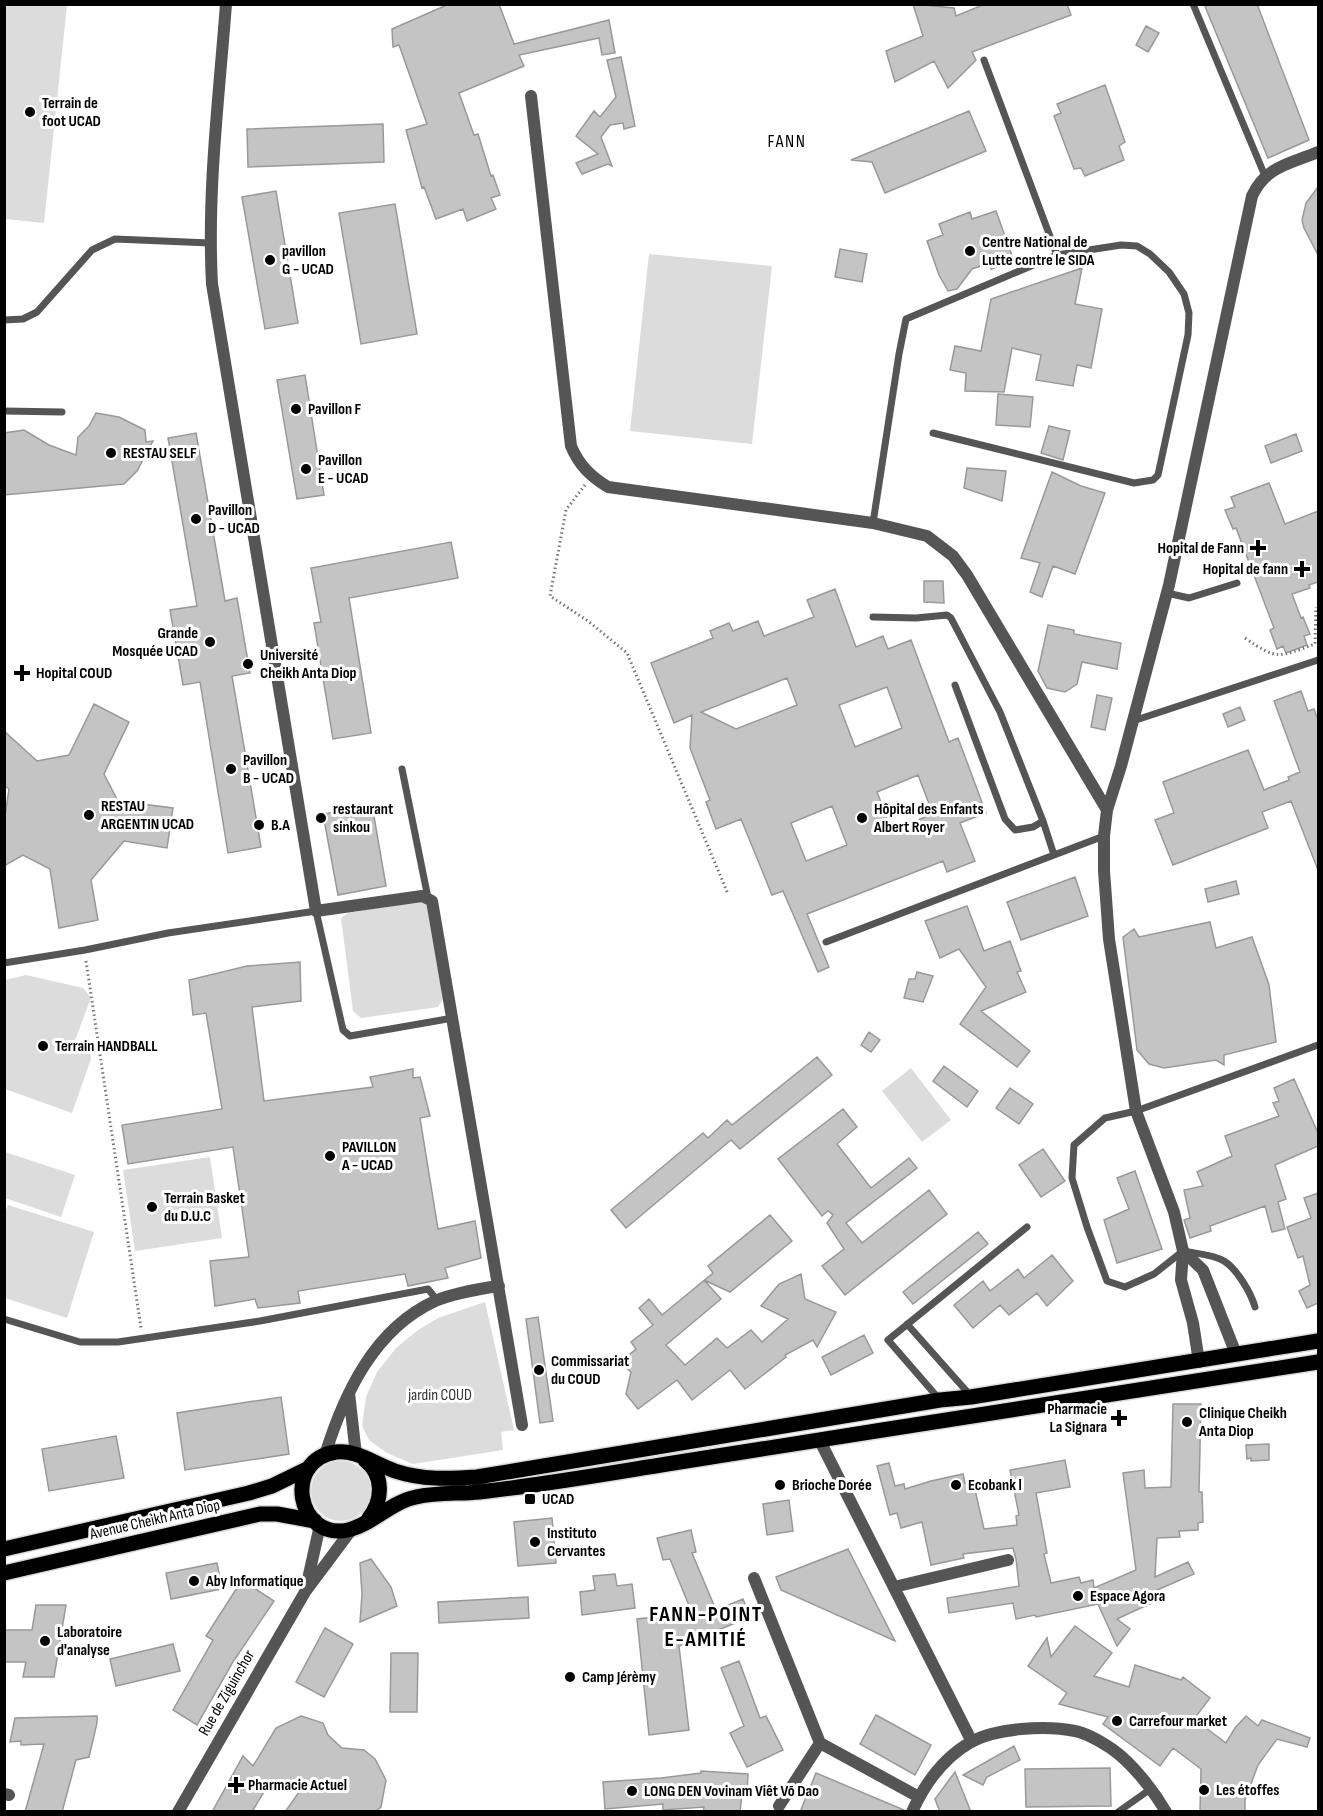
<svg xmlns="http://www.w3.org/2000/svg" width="1323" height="1816" viewBox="0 0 1323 1816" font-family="'Sofia Sans Condensed',sans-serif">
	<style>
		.green { fill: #dcdcdc }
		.building { fill: #c4c4c4; stroke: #999; stroke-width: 1.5; fill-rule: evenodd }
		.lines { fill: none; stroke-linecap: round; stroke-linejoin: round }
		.primary-casing { stroke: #dbdbdb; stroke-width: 18 }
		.path { stroke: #777; stroke-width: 3; stroke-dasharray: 1.5 3; stroke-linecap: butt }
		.service { stroke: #555; stroke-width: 7 }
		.minor { stroke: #555; stroke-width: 12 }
		.primary { stroke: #000; stroke-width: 15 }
		.poi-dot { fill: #000; stroke: #fff; stroke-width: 2 }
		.labels { text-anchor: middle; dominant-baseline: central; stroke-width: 6; stroke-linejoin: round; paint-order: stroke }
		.poi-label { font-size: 16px; font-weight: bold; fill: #000; stroke: #fff; text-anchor: start }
		.park-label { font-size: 16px; fill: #333; stroke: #fff }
		.street-label { font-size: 16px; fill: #000; stroke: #fff }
		.neighbourhood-label { font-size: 18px; letter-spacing: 1.5px; fill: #000; stroke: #fff }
		.district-label { font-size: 22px; font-weight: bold; letter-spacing: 1.5px; fill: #000; stroke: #fff }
	</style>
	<rect width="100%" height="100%" fill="#fff"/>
	<path class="green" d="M4 5H67L44 223 5 219Z
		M649 254 772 266 752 444 630 431Z
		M421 901 427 906 443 999 438 1007 361 1018 353 1011 341 918 348 913Z
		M26 975 83 988 91 998 74 1043 90 1049 91 1059 72 1113 5 1089V980Z
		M911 1068 951 1120 922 1142 882 1091Z
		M5 1152 75 1175 61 1217 5 1198Z
		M210 1157 222 1238 135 1251 123 1170Z
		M8 1205 94 1232 67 1318 5 1298 4 1216Z
		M485 1302 514 1430 501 1432 503 1450 413 1464 387 1453 369 1440 362 1426 366 1397 377 1372 396 1348 418 1330 438 1318Z
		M311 1491a30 30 0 1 1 60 0a30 30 0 1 1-60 0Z"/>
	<path class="building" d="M449 4H499L514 44 609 20 615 53 602 55 599 38 519 55 524 66 459 93 474 135 478 134 491 176 493 175 500 195 491 198 496 209 467 221 463 209 436 219 424 187 422 188 406 130 427 124 399 45 393 47 392 29Z
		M913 4 954 8 956 16 985 4H1067L1071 15 972 52 976 60 948 88 934 61 895 82 886 51 923 36Z
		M1204 4H1257L1309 140 1268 158Z
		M1146 26 1159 33 1148 52 1136 45Z
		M621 57 635 126 624 129 623 123 610 125 601 137 612 166 608 164 582 174 576 163 598 154 576 136 594 111 600 117 616 97 607 60Z
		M1105 85 1125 142 1119 146 1124 160 1085 176 1081 168 1074 169 1054 116 1061 113 1057 104Z
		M969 111 986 151 885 193 872 162 851 160Z
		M383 124 384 162 248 167 247 129Z
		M1318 187V255L1304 228 1302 220 1306 203Z
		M276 191 298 323 265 329 242 197Z
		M395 204 417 334 361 344 339 213Z
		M996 211 1014 261 991 269 989 263 972 269 957 289 948 291 939 275 927 241 943 235 939 224 970 212 972 219Z
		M840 249 867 254 862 282 835 277Z
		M1082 268 1075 304 1102 309 1091 368 1077 365 1073 386 1036 380 1041 355 1012 348 1004 392 965 391 966 373 950 370 955 346 981 351 991 299Z
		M305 375 324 495 297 499 277 380Z
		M998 394 1033 397 1030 427 996 425Z
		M96 413 119 417 145 430 146 442 153 441 137 471 124 484 4 495V433L24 430 49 445 76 455 78 437 89 426Z
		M1049 426 1070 431 1063 460 1041 453Z
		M196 433 225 601 237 598 250 673 232 676 261 847 228 853 200 682 183 685 170 610 197 606 168 438Z
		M1296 434 1302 451 1271 463 1265 446Z
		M967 468 1006 471 1002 501 964 488Z
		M1052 472 1081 486 1105 493 1075 574 1053 566 1042 597 1030 592 1040 563 1021 558Z
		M1269 483 1285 524 1318 511V582L1309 585 1310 588 1292 594 1301 618 1303 617 1310 634 1304 636 1307 645 1286 653 1283 646 1277 649 1270 630 1274 628 1236 528 1233 529 1225 510 1235 507 1231 497Z
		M451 542 458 578 349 598 371 733 333 739 314 623 321 622 311 568Z
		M924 581H943L944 603 924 602Z
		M835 589 856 647 883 636 888 649 911 640 949 742 958 738 986 813 960 823 975 861 947 872 943 861 807 914 829 967 818 972 783 891 772 895 741 819 716 829 706 802 710 800 690 748 692 715 674 723 651 663 713 638 710 631 729 623 733 631 758 621 764 636 814 617 807 600ZM787 678 797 705 736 729 701 712ZM887 687 902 728 855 747 839 705ZM918 775 933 814 892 830 877 792ZM832 806 847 845 806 861 791 823Z
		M1048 625 1074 630V634L1121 643 1117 669 1082 662 1077 684 1065 692 1047 688 1038 671Z
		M1301 691 1308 711 1314 709 1318 720V870L1291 801 1262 812 1268 828 1173 865 1155 820 1174 813 1163 782 1248 750 1264 790 1289 780 1288 777 1300 772 1274 701Z
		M1097 695 1112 698 1105 730 1091 727Z
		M94 704 129 722 104 774 118 801 173 808 167 848 124 841 91 880 98 920 59 928 50 869 23 855 4 866V822L9 789 4 785V731L37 761 69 755Z
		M1240 707 1245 720 1228 727 1223 714Z
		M372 805 386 886 338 895 323 814Z
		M1075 877 1088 916 1021 940 1007 902Z
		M1236 881 1239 894 1208 902 1205 889Z
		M967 906 984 951 1010 941 1021 971 1017 972 1026 992 981 1011 1030 1051 1017 1067 960 1024 986 987 959 949 940 958 925 921Z
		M1210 922 1216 948 1252 937 1269 985 1276 1042 1224 1055V1065L1216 1060 1164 1068 1149 1064 1137 1050 1123 937 1134 929 1139 937Z
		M300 962 301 1001 252 1007 264 1101 373 1087 370 1077 413 1069V1078L420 1077 430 1116 420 1118 438 1229 475 1221 481 1258 445 1268 448 1278 408 1286 405 1274 298 1291 300 1303 258 1308 255 1299 215 1306 210 1261 249 1257 233 1147 128 1164 122 1125 222 1109 206 1013 193 1015 189 980 247 966Z
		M917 972 933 976 923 1002 904 998 909 979H915Z
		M869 1032 880 1040 871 1052 861 1045Z
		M817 1057 832 1075 740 1149 731 1140 626 1228 611 1210 703 1133 708 1138 727 1120 732 1125Z
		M944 1066 978 1091 967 1107 933 1081Z
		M1294 1079 1318 1133V1146L1275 1165 1286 1199 1278 1202 1285 1229 1272 1232 1265 1206 1210 1226 1211 1231 1190 1238 1184 1220 1190 1218 1184 1190 1203 1186 1197 1172 1232 1156 1225 1136 1279 1116 1273 1103 1279 1101 1274 1088Z
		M1010 1088 1033 1104 1019 1124 996 1108Z
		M843 1109 857 1127 837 1144 871 1188 909 1158 917 1168 846 1223 862 1243 929 1190 947 1214 845 1295 822 1266 844 1249 827 1223 833 1215 828 1211 822 1216 778 1159Z
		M1043 1149 1065 1181 1041 1197 1019 1165Z
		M1135 1171 1162 1249 1117 1263 1104 1220 1129 1209 1117 1178Z
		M1318 1193V1303L1307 1308 1299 1291 1310 1285 1303 1256 1298 1258 1287 1227 1311 1218 1304 1198Z
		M770 1215 792 1241 730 1292 704 1280 721 1299 666 1345 685 1365 717 1338 727 1348 751 1330 762 1342 788 1319 761 1306 779 1284 801 1274 805 1299 836 1312 817 1347 813 1340 785 1355 786 1357 745 1389 730 1370 692 1400 677 1380 638 1409 626 1394 631 1372 620 1362 636 1349 631 1342 653 1325 639 1308 649 1299 662 1315 713 1273 708 1266Z
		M978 1232 988 1244 913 1304 903 1292Z
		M1052 1255 1073 1281 1047 1306 1037 1293 1009 1315 1000 1305 973 1328 954 1305 983 1281 990 1291 1018 1269 1024 1278Z
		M538 1317 553 1421 540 1423 526 1319Z
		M864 1335 873 1353 831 1375 822 1357Z
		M281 1397 289 1454 185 1470 177 1413Z
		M1173 1404H1201L1199 1492H1202L1203 1522 1198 1523V1530L1179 1531 1180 1537 1157 1538 1155 1577 1188 1562 1194 1574 1148 1594 1152 1603 1117 1619 1130 1629 1117 1646 1098 1604 1036 1617 1035 1615 1016 1619 1013 1603 949 1613 947 1598 1019 1586 1016 1559 1013 1548 963 1554 964 1558 931 1565 922 1522 901 1528 897 1513 890 1515 877 1466 889 1463 895 1486 904 1484 905 1489 931 1481 963 1474 965 1483 973 1481 984 1529 1017 1525 1016 1516 1019 1515 1010 1470 1065 1460 1070 1487 1036 1493 1047 1553 1044 1554 1051 1583 1079 1577 1081 1583 1093 1580 1094 1588 1136 1570 1123 1473 1144 1470 1145 1488 1171 1487Z
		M116 1436 124 1478 49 1491 42 1449Z
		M1269 1444V1460L1251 1461V1458L1247 1459 1246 1445Z
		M789 1500 793 1531 767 1535 763 1504Z
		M552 1518 556 1563 518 1566 514 1522Z
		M691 1530 696 1552 692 1553 716 1610 743 1599 750 1617 679 1646 689 1730 649 1735 637 1619 692 1613 670 1559 663 1560 657 1538Z
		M848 1549 895 1641 781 1590 776 1577Z
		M371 1559 391 1587 397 1606 360 1622 362 1594 360 1563Z
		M217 1563 222 1589 171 1599 166 1573Z
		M615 1574 617 1586 632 1584 635 1608 582 1615 580 1592 595 1590 593 1576Z
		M242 1580 274 1601 233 1662 197 1725 173 1710 213 1640 206 1636Z
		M528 1597 529 1618 439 1623 438 1602Z
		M36 1605H66L54 1677H23L26 1662H4V1630H32Z
		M1075 1626 1112 1653 1094 1676 1129 1687 1135 1665 1181 1680 1183 1677 1210 1698 1194 1719 1226 1743 1235 1728 1246 1716 1258 1726 1262 1720 1310 1738 1307 1747 1277 1739 1258 1765 1245 1800V1812H1200L1201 1769 1173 1748 1160 1766 1103 1724 1108 1717 1059 1704 1067 1693 1028 1666 1047 1638 1051 1657Z
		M325 1628 353 1644 324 1697 296 1682Z
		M173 1644 180 1671 116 1686 110 1659Z
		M391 1653H418L417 1712H390Z
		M739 1661 760 1718 766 1716 783 1750 747 1767 730 1733 744 1726 721 1668Z
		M876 1715 931 1745 915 1775 860 1744Z
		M97 1716V1723L89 1757 76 1760 62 1812H25L44 1744 21 1745V1741L10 1742 15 1718Z
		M301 1716 323 1723 328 1735 342 1748 364 1750 375 1759 386 1780 381 1807 375 1812H285L299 1792 265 1790 252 1812H212L243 1756 253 1766 276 1728Z
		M1014 1746 1020 1760 987 1777 983 1785 963 1775Z
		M1110 1768 1111 1806 1026 1807 1025 1769Z
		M701 1771 748 1774 747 1795 742 1794 740 1812H703L704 1807 663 1810V1804L605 1809 603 1782 661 1778 701 1773Z
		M955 1772 971 1812H940L935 1799Z
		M816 1773 904 1810V1812H800Z"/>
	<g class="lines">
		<g class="primary-casing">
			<path id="primary" d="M1318 1341 971 1397 940 1400 477 1477C449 1479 422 1480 395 1471 377 1465 355 1449 336 1452 282 1460 297 1541 348 1530 371 1525 391 1502 416 1497 437 1492 458 1494 479 1492 542 1485 605 1474 667 1464 884 1430 1101 1395 1318 1362
				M365 1460C384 1475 383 1500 369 1518
				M4 1549 249 1493 272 1486 309 1468
				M4 1573 260 1514H277L315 1521"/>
		</g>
		<path class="path" d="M585 485 566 510 550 596 588 621 627 653 728 894
			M1245 638C1278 661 1279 657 1315 644L1316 607
			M86 961 141 1328"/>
		<path class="service" d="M1193 4 1265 176
			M984 60 1057 255
			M4 320 23 319 37 312 92 250 115 239 210 243
			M4 411 62 412
			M873 523 899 354 906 319 1057 255 1121 245 1137 246 1150 254 1169 272 1184 294 1189 313 1188 335 1158 475 1153 480 1134 483 933 433
			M1167 593 1189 598 1237 583
			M873 617 916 618 947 615 951 618 1000 712 1043 821 1054 855
			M955 685 1005 819 1015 830 1033 827 1043 821
			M1133 721 1318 660
			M402 769 428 898
			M826 942 1104 836
			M4 963 85 950 168 933 316 911 343 1030 350 1036 453 1018
			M1255 1307C1251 1293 1237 1269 1224 1261 1212 1254 1197 1254 1183 1251L1154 1274 1125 1287 1107 1281 1087 1227 1072 1178 1074 1145 1105 1118 1136 1111 1318 1045
			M4 1319 80 1342H118L260 1321 428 1289 437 1300
			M907 1324 970 1395
			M940 1400 888 1340 1027 1227
			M1118 1812 1152 1788"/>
		<path class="minor" d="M226 4C219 97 207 191 212 284L316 911 422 896 432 901 522 1425
			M531 96 571 446C579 465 590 476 608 487L873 523 927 536 953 556 967 575 1107 810
			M1183 1251 1203 1270 1236 1354
			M1199 1362 1193 1323 1181 1280 1183 1251 1174 1212 1136 1111 1109 939 1104 871V836L1107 810 1121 766 1169 585 1252 196C1266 166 1290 164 1318 152
			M349 1393 356 1455
			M819 1439 972 1742
			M325 1455C344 1394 374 1329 435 1301 454 1293 478 1289 499 1286
			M754 1578 820 1743 779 1806
			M894 1587 1008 1560
			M306 1588 320 1525
			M820 1743 919 1797
			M4 1794 9 1795
			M178 1812 305 1592 352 1529
			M912 1812C925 1783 943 1758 971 1742 996 1728 1046 1725 1075 1731 1086 1733 1103 1743 1112 1749 1132 1763 1154 1791 1166 1812"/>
		<use href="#primary" class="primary"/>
	</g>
	<g class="poi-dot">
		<circle cx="30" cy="112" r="6"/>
		<circle cx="970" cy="251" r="6"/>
		<circle cx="270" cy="260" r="6"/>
		<circle cx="296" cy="409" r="6"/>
		<circle cx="111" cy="453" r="6"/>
		<circle cx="306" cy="469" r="6"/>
		<circle cx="196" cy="519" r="6"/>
		<path d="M1255 539h6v6h6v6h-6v6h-6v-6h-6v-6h6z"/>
		<path d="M1299 560h6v6h6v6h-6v6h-6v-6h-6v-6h6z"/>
		<circle cx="210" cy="642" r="6"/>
		<circle cx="248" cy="664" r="6"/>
		<path d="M19 664h6v6h6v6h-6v6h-6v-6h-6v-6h6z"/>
		<circle cx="231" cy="769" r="6"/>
		<circle cx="89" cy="815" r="6"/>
		<circle cx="321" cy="818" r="6"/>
		<circle cx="862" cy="818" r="6"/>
		<circle cx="259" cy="825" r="6"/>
		<circle cx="43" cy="1046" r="6"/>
		<circle cx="330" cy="1156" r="6"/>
		<circle cx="152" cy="1207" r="6"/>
		<circle cx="539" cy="1370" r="6"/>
		<path d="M1116 1409h6v6h6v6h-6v6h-6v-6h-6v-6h6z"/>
		<circle cx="1187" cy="1422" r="6"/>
		<circle cx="780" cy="1485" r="6"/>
		<circle cx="956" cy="1485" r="6"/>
		<rect x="524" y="1493" width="12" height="12" rx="3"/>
		<circle cx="535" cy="1542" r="6"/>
		<circle cx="194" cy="1581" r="6"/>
		<circle cx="1078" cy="1596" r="6"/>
		<circle cx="45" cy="1641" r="6"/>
		<circle cx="570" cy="1677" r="6"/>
		<circle cx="1117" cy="1721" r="6"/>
		<path d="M233 1776h6v6h6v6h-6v6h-6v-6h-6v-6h6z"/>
		<circle cx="1204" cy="1790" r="6"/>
		<circle cx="632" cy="1791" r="6"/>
	</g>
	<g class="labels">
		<g class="poi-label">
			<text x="42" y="103">Terrain de<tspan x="42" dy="18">foot UCAD</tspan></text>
			<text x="982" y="242">Centre National de<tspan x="982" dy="18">Lutte contre le SIDA</tspan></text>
			<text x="282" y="251">pavillon<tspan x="282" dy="18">G - UCAD</tspan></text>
			<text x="308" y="409">Pavillon F</text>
			<text x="123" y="453">RESTAU SELF</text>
			<text x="318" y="460">Pavillon<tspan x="318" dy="18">E - UCAD</tspan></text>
			<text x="208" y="510">Pavillon<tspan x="208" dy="18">D - UCAD</tspan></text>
			<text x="1244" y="548" text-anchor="end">Hopital de Fann</text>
			<text x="1288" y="569" text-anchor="end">Hopital de fann</text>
			<text x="198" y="633" text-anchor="end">Grande<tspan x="198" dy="18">Mosquée UCAD</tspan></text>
			<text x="260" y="655">Université<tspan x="260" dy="18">Cheikh Anta Diop</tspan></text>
			<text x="36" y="673">Hopital COUD</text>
			<text x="243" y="760">Pavillon<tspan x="243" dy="18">B - UCAD</tspan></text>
			<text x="101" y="806">RESTAU<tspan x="101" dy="18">ARGENTIN UCAD</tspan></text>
			<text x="333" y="809">restaurant<tspan x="333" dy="18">sinkou</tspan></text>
			<text x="874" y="809">Hôpital des Enfants<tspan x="874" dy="18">Albert Royer</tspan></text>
			<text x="271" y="825">B.A</text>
			<text x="55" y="1046">Terrain HANDBALL</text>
			<text x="342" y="1147">PAVILLON<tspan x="342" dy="18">A - UCAD</tspan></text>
			<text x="164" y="1198">Terrain Basket<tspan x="164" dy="18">du D.U.C</tspan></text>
			<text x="551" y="1361">Commissariat<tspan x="551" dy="18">du COUD</tspan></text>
			<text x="1107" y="1409" text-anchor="end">Pharmacie<tspan x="1107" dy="18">La Signara</tspan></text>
			<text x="1199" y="1413">Clinique Cheikh<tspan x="1199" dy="18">Anta Diop</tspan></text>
			<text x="792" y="1485">Brioche Dorée</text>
			<text x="968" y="1485">Ecobank l</text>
			<text x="542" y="1499">UCAD</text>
			<text x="547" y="1533">Instituto<tspan x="547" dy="18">Cervantes</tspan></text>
			<text x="206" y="1581">Aby Informatique</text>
			<text x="1090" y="1596">Espace Agora</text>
			<text x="57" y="1632">Laboratoire<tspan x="57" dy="18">d'analyse</tspan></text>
			<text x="582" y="1677">Camp Jérèmy</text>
			<text x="1129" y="1721">Carrefour market</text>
			<text x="248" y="1785">Pharmacie Actuel</text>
			<text x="1216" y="1790">Les étoffes</text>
			<text x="644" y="1791">LONG DEN Vovinam Viêt Võ Dao</text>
		</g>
		<g class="park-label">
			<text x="440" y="1395">jardin COUD</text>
		</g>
		<g class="street-label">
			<text transform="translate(155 1520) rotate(-13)">Avenue Cheikh Anta Diop</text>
			<text transform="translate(227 1693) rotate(-60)">Rue de Ziguinchor</text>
		</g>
		<g class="neighbourhood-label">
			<text x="787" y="141">FANN</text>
		</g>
		<g class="district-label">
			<text x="706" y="1614">FANN-POINT<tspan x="706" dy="25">E-AMITIÉ</tspan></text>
		</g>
	</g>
	<rect width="1323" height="1816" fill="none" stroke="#000000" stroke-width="12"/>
</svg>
